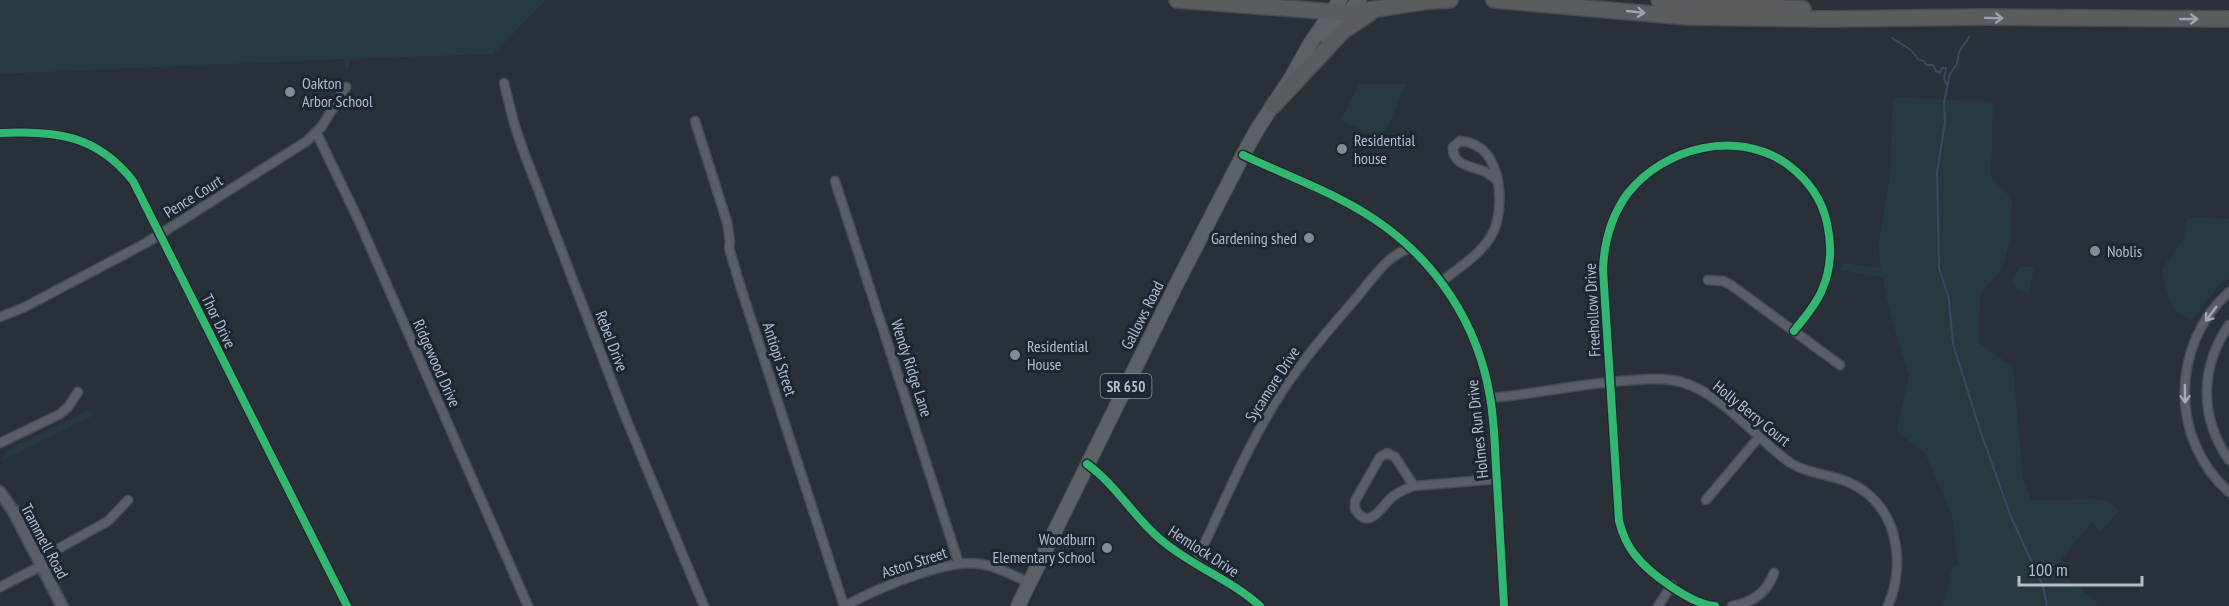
<svg xmlns="http://www.w3.org/2000/svg" width="2229" height="606" viewBox="0 0 2229 606" font-family="'PT Sans Narrow',sans-serif">
	<style>
		.green { fill: #273a3e }
		.lines { fill: none; stroke-linecap: round; stroke-linejoin: round }
		.stream { stroke: #384963; stroke-width: 2 }
		.minor-casing { stroke: #484c53; stroke-width: 11 }
		.tertiary-casing { stroke: #484c53; stroke-width: 14 }
		.primary-casing { stroke: #484c55; stroke-width: 16 }
		.motorway-casing { stroke: #474c53; stroke-width: 18 }
		.minor { stroke: #5a5e66; stroke-width: 8 }
		.tertiary { stroke: #5a5e66; stroke-width: 10 }
		.primary { stroke: #5c6168; stroke-width: 14 }
		.motorway { stroke: #5a5d60; stroke-width: 15 }
		.cycleway-casing { stroke: #1d2633; stroke-width: 11 }
		.cycleway { stroke: #33b770; stroke-width: 8 }
		.oneway { stroke: #9ea4af }
		.oneway2 { stroke: #a2a9b5 }
		.poi-dot { fill: #848b96; stroke: #1d2633; stroke-width: 2 }
		.labels { text-anchor: middle; dominant-baseline: central; stroke-width: 6; stroke-linejoin: round; paint-order: stroke }
		.shield { fill: #1d2633; stroke: #878f9c; stroke-width: 1.5 }
		.shield-label { font-size: 15px; font-weight: bold; fill: #b4bcc9 }
		.poi-label { font-size: 16px; fill: #b4bcc9; stroke: #1d2633; text-anchor: start }
		.street-label { font-size: 16px; fill: #b4bcc9; stroke: #1d2633 }
	</style>
	<rect width="100%" height="100%" fill="#2a3038"/>
	<path class="green" d="M0 0H546L493 54 349 59V68L345 69 344 59 0 74Z
		M1359 84H1406L1382 140 1341 120Z
		M1893 97 1993 102 1991 178 2012 198 2011 235 2003 267 1980 295 1979 343 2013 367 2023 478 2031 500 2093 499 2109 501 2119 511 2101 531 2092 523 2060 560 2068 578 2101 606H1942L1944 603 1953 566 1958 565 1952 516 1925 453 1896 431 1909 376 1889 310 1883 278 1841 270 1843 263 1881 268 1878 249 1890 174Z
		M2188 217 2229 219V278L2219 285 2192 321 2174 310 2166 292 2162 269 2184 238Z
		M2022 267H2034L2030 291 2025 292 2017 290 2012 283 2019 268Z
		M89 410 94 415 1 461 7 451Z"/>
	<g class="lines">
		<path class="stream" d="M1969 37 1959 52 1957 64 1950 74 1944 102 1945 122 1937 172 1939 268 1949 299 1953 344 1980 430 2011 517 2043 586 2047 606
			M1892 38 1911 50 1919 60 1924 61 1926 65H1933L1936 71 1940 73 1942 68H1946L1944 79 1947 85"/>
		<g class="minor-casing">
			<path id="minor" d="M504 83 514 123 523 150 625 416 704 606
				M695 121 727 222 730 241 729 248 740 285 844 606
				M0 133C55 130 97 135 133 181L347 606
				M317 134 358 219 528 606
				M1460 141C1484 143 1493 159 1498 181 1494 178 1490 174 1486 172 1472 166 1452 166 1453 147Z
				M1243 155C1287 176 1334 192 1374 219 1436 260 1478 324 1490 397 1495 425 1495 455 1497 483 1499 524 1502 565 1504 606
				M835 181 959 564
				M1708 280 1723 281 1731 285 1840 365
				M1442 281C1483 250 1506 237 1498 181
				M2229 292C2170 345 2170 440 2229 492
				M0 317 23 308 146 243 307 141 322 126 346 87
				M2229 325C2200 367 2199 417 2229 460
				M1490 398C1539 394 1586 382 1635 380 1647 379 1659 378 1671 380 1714 385 1751 433 1785 459 1804 474 1827 473 1848 482 1897 503 1907 561 1888 606
				M0 443 60 414 68 407 78 392
				M1387 453 1395 457 1414 486C1406 488 1399 492 1392 497 1382 506 1369 532 1355 509V501L1380 457Z
				M1087 464C1116 485 1133 516 1160 539 1191 566 1230 579 1260 606
				M1414 486 1497 479
				M1706 500 1759 437
				M38 560 108 521 128 500
				M1195 564C1222 507 1247 446 1281 393 1304 358 1331 327 1358 296 1374 277 1387 255 1411 248
				M0 587 41 566
				M845 606C876 589 947 558 981 564 998 567 1013 575 1029 583
				M1658 606 1672 585
				M1715 606C1692 605 1649 573 1635 555 1627 545 1622 533 1619 521L1603 270C1604 242 1611 216 1628 193 1665 147 1737 129 1787 164 1807 179 1822 199 1827 223 1832 245 1831 269 1822 290 1816 305 1804 318 1794 331
				M1732 606C1752 603 1767 592 1774 573"/>
		</g>
		<g class="tertiary-casing">
			<path id="tertiary" d="M0 492 14 512 62 606"/>
		</g>
		<g class="primary-casing">
			<path id="primary" d="M1328 38 1359 0
				M1018 606 1177 283 1243 155 1258 128 1291 78 1310 44 1340 0"/>
		</g>
		<g class="motorway-casing">
			<path id="motorway" d="M1177 0 1349 13 1428 1 1450 0
				M1494 0 1687 17 1824 19 1986 17 2229 19
				M1659 0 1803 9
				M1273 106 1343 31 1370 13"/>
		</g>
		<use href="#minor" class="minor"/>
		<use href="#tertiary" class="tertiary"/>
		<use href="#primary" class="primary"/>
		<use href="#motorway" class="motorway"/>
		<g class="cycleway-casing">
			<path id="cycleway" d="M0 133C55 130 97 135 133 181L347 606
				M1243 155C1287 176 1334 192 1374 219 1436 260 1478 324 1490 397 1495 425 1495 455 1497 483 1499 524 1502 565 1504 606
				M1087 464C1116 485 1133 516 1160 539 1191 566 1230 579 1260 606
				M1715 606C1692 605 1649 573 1635 555 1627 545 1622 533 1619 521L1603 270C1604 242 1611 216 1628 193 1665 147 1737 129 1787 164 1807 179 1822 199 1827 223 1832 245 1831 269 1822 290 1816 305 1804 318 1794 331"/>
		</g>
		<use href="#cycleway" class="cycleway"/>
	</g>
	<defs><path id="oneway-shaft" d="M-6 0H5M1.5-3L5.5 0L1.5 3" fill="none" stroke-width="1.6" stroke-linecap="round" stroke-linejoin="round" transform="scale(1.5)"/></defs>
	<g class="oneway">
		<use href="#oneway-shaft" transform="translate(1636 12) rotate(6)"/>
		<use href="#oneway-shaft" transform="translate(1994 18) rotate(1)"/>
		<use href="#oneway-shaft" transform="translate(2189 19)"/>
	</g>
	<g class="oneway2">
		<use href="#oneway-shaft" transform="translate(2211 314) rotate(126)"/>
		<use href="#oneway-shaft" transform="translate(2185 394) rotate(89)"/>
	</g>
	<g class="poi-dot">
		<circle cx="290" cy="92" r="6"/>
		<circle cx="1342" cy="149" r="6"/>
		<circle cx="1309" cy="238" r="6"/>
		<circle cx="2095" cy="251" r="6"/>
		<circle cx="1015" cy="355" r="6"/>
		<circle cx="1107" cy="548" r="6"/>
	</g>
	<g class="labels">
		<rect class="shield" x="1100.5" y="374" width="51" height="24" rx="4.5"/>
		<g class="shield-label">
			<text x="1126" y="386">SR 650</text>
		</g>
		<g class="poi-label">
			<text x="302" y="83">Oakton<tspan x="302" dy="18">Arbor School</tspan></text>
			<text x="1354" y="140">Residential<tspan x="1354" dy="18">house</tspan></text>
			<text x="1297" y="238" text-anchor="end">Gardening shed</text>
			<text x="2107" y="251">Noblis</text>
			<text x="1027" y="346">Residential<tspan x="1027" dy="18">House</tspan></text>
			<text x="1095" y="539" text-anchor="end">Woodburn<tspan x="1095" dy="18">Elementary School</tspan></text>
		</g>
		<g class="street-label">
			<text transform="translate(193 196) rotate(-32)">Pence Court</text>
			<text transform="translate(1592 310) rotate(-93)">Freehollow Drive</text>
			<text transform="translate(1142 315) rotate(-63)">Gallows Road</text>
			<text transform="translate(219 321) rotate(64)">Thor Drive</text>
			<text transform="translate(612 341) rotate(69)">Rebel Drive</text>
			<text transform="translate(780 359) rotate(72)">Antiopi Street</text>
			<text transform="translate(437 363) rotate(66)">Ridgewood Drive</text>
			<text transform="translate(912 368) rotate(72)">Wendy Ridge Lane</text>
			<text transform="translate(1272 384) rotate(-57)">Sycamore Drive</text>
			<text transform="translate(1752 413) rotate(39)">Holly Berry Court</text>
			<text transform="translate(1477 429) rotate(-96)">Holmes Run Drive</text>
			<text transform="translate(45 541) rotate(62)">Trammell Road</text>
			<text transform="translate(1204 551) rotate(33)">Hemlock Drive</text>
			<text transform="translate(914 562) rotate(-18)">Aston Street</text>
		</g>
	</g>
	<path d="M2019 576v9h123v-9" fill="none" stroke="#b4bcc9" stroke-width="3"/>
	<text x="2028" y="576" font-size="18" fill="#b4bcc9" stroke="#1d2633" stroke-width="4.5" paint-order="stroke">100 m</text>
</svg>
